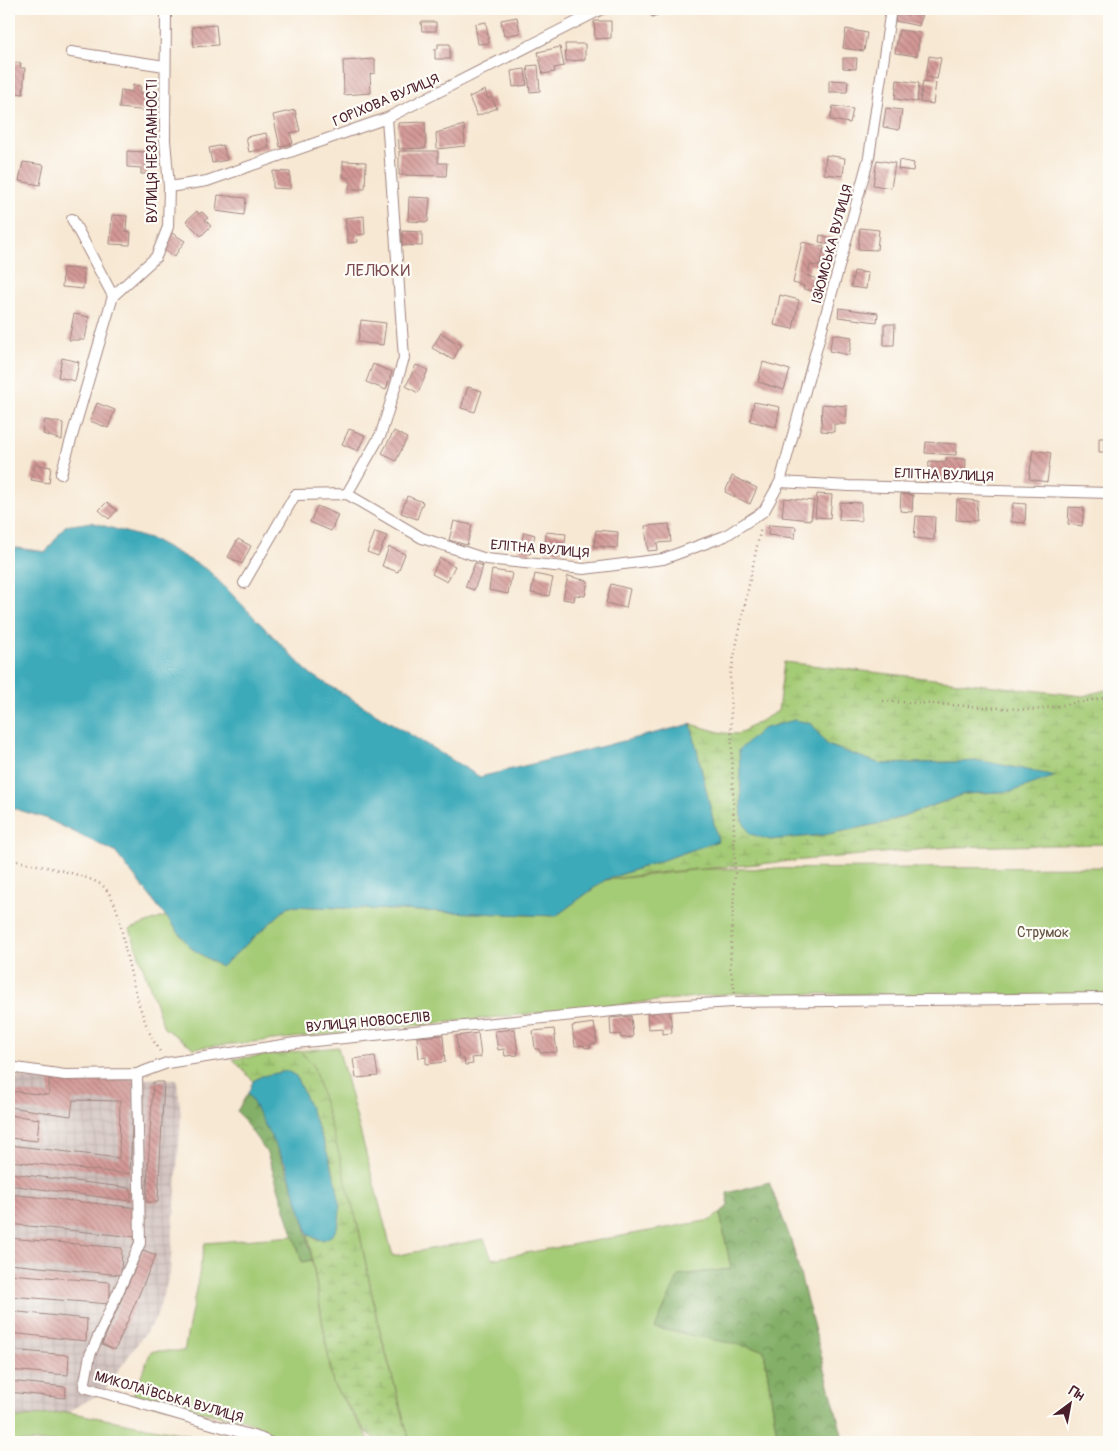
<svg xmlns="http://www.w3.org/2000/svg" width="1118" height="1451" viewBox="0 0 1118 1451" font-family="Pangolin,sans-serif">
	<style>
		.industrial { fill: url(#industrial-grid) }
		.green { fill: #a4cb76; stroke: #777550 }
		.forest { fill: url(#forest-crowns); stroke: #666749 }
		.wetland { fill: url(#wetland-marsh); stroke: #777550; fill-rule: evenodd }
		.water { fill: #3caaba; stroke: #436472 }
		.building { fill: url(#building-back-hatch) }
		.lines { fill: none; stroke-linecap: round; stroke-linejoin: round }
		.minor-casing { stroke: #a0847f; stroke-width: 12 }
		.path { stroke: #a0847f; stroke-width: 2.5; stroke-dasharray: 1 4; stroke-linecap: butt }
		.minor { stroke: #fff; stroke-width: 10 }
		.labels { text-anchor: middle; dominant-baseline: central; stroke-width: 4.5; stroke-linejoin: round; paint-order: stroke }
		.street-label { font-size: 14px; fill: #4a1f2b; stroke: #fdfcf7 }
		.park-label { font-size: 14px; fill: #655342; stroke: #fdfcf7 }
		.quarter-label { font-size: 16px; letter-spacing: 1px; fill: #7a4a50; stroke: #fdfcf7 }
	</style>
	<defs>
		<pattern id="industrial-grid" width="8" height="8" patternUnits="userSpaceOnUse" patternTransform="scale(1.25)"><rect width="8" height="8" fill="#d0c0bc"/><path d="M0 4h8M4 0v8" fill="none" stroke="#b4a5a2"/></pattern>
		<pattern id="forest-crowns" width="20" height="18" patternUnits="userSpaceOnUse" patternTransform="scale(1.25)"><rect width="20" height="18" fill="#83af67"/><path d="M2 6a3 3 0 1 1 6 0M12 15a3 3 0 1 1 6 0" fill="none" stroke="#6d8e55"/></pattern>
		<pattern id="wetland-marsh" width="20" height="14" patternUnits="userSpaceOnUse" patternTransform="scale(1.25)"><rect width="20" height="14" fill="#a4cb76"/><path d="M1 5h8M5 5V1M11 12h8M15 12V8" fill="none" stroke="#8fae66"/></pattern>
		<pattern id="building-back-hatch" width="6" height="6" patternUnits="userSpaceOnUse" patternTransform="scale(1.25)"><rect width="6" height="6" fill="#d39996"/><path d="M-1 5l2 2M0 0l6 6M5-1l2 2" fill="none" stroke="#ad7c7b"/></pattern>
	</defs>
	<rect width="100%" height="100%" fill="#fdfcf7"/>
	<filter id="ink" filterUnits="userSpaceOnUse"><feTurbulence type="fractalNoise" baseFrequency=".02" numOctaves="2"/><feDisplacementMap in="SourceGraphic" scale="10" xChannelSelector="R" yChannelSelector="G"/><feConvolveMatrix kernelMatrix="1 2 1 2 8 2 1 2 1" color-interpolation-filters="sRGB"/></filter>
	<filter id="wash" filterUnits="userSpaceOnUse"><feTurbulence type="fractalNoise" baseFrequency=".0096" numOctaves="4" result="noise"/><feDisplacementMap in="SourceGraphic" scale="20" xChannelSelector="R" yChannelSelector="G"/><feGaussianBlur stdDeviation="1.12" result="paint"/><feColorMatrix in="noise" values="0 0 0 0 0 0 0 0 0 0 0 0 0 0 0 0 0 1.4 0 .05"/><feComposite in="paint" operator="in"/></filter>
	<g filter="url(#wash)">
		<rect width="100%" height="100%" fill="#f7e8d3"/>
		<path class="industrial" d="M9 1078 177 1079 181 1115 170 1274 156 1318 103 1392 64 1414 9 1419Z"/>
		<path class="green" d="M1109 867V997L735 993 194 1048 164 1028 130 929 166 916 191 948 221 967 289 906 556 916 605 880 701 869Z
			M338 1047 393 1256 484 1239 492 1259 711 1220 720 1213 731 1269 679 1275 764 1350 778 1442H410L377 1319 359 1230 313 1065 300 1051Z
			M294 1236 302 1262 312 1260 333 1384 371 1442H281L243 1419 131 1401 151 1351H184L205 1243Z
			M67 1412 190 1435 189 1442H9V1419Z"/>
		<path class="forest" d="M248 1093C279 1146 302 1200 312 1260L302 1262 267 1153 237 1111Z
			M769 1182 791 1240 844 1442H778L764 1350 655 1328 679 1275 731 1269 720 1213 728 1206 727 1193Z"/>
		<path class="wetland" d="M784 662 1083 696 1109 689V844L951 847 656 873 605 880 717 841 691 724 723 733 738 734 778 711ZM811 723 827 745 881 764 983 761 1013 791 965 794 887 822 824 835 770 840Z
			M300 1051 313 1065 338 1150 359 1230 378 1325 410 1442H380L366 1432 333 1384 308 1234 318 1240 262 1076 253 1081 233 1059Z"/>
		<path class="water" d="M91 522 156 541 208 570 309 673 480 777 691 724 718 841 605 880 556 916 289 906 221 967 191 948 115 852 45 818 9 807V547L46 552 65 526Z
			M794 720 811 723 827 745 881 764 983 761 1056 776 1013 791 965 794 887 822 824 835 770 840 750 834 742 820 739 750 762 729Z
			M287 1071 296 1076C308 1105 359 1210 332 1235 323 1243 316 1239 308 1234L286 1165 248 1093 253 1081 262 1076Z"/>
		<g id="blocks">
			<path class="building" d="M117 9H149V13L117 11Z
				M649 9H673L652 17Z
				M910 9H923L919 26 895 21 896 13 909 15Z
				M517 17 520 33 504 36 501 20Z
				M594 21H611V38L595 39Z
				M421 22H436V31H422Z
				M486 22 489 43 478 44 475 24Z
				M216 25 218 45 194 47 192 27Z
				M846 29 867 33 864 51 843 48Z
				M899 30 920 33 917 56 895 53Z
				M438 44H450V59H435V49H438Z
				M565 44H585V60L566 61Z
				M560 47 564 66 554 68 555 72 543 74 538 52Z
				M929 56 941 58 937 79 926 77Z
				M843 58H857L856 69 843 68Z
				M375 59V73L370 74 371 93 344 95 343 61Z
				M14 63H21L20 68H25L23 94 9 92V67H13Z
				M538 65 540 91 530 92 527 66Z
				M525 69 527 85 513 87 511 71Z
				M829 80 848 81 847 92H829Z
				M897 80 919 83 917 102 895 99Z
				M923 81 936 83 933 104 920 102Z
				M133 85 141 86 140 93 152 95 150 111 119 108 121 90 132 92Z
				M485 90 488 99 492 97 497 108 477 116 469 97Z
				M833 106 853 109 850 123 830 120Z
				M886 108 902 110 899 130 883 127Z
				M295 110 300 131 290 133 293 143 280 147 273 115Z
				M425 122 426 148 399 149 398 123Z
				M464 125 465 146 437 149 436 133Z
				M266 133 269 148 249 152 246 137Z
				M223 145 227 160 212 163 209 148Z
				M127 151 147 152V174H141V168L127 167Z
				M399 151H438V163H447L446 176 399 175Z
				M826 155 845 158 843 176 824 174Z
				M877 160 895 163 891 188 873 185Z
				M899 160 914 163 913 171 898 169Z
				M343 161 366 162 365 189H349L350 178 343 177Z
				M23 162 44 165 40 185 19 181Z
				M273 171 290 172V189L273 188Z
				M218 195 246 198 244 215 216 211Z
				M409 197 430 198 428 222 408 221Z
				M197 211 199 214 202 212 208 218 205 220 211 226 201 236 186 221Z
				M112 215 127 216 126 231 131 232 130 245 110 244Z
				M364 216 365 234 357 235 358 242 348 243 345 218Z
				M860 228 879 230 877 250 858 249Z
				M402 231 422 232V246L402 245Z
				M172 233 185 241 174 257 162 249Z
				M820 235 834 238 832 245 819 242Z
				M802 242 824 247 820 266 810 265 808 276 817 279 814 291 803 289 804 286 793 283Z
				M63 268 84 269 83 289 62 287Z
				M854 271 868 273 866 289 851 287Z
				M780 295 799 300 793 329 774 325Z
				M839 308 878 313 877 322 838 317Z
				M74 314 89 317 85 340H69Z
				M361 320 386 323 383 345 358 342Z
				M884 324H895L894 345H884Z
				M441 333 461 345 453 360 432 348Z
				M833 334 852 337 849 355 829 351Z
				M62 358 79 362 75 381 58 377Z
				M763 362 790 370 784 390 758 382Z
				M373 364 392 372 386 390 366 382Z
				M416 365 428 370 418 393 406 386Z
				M468 387 482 391 475 412 461 408Z
				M754 402 780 407 776 427 750 421Z
				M97 403 115 410 108 428 90 421Z
				M822 404 847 406 846 424H834V432L821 431Z
				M45 420 63 423 62 440 43 434Z
				M349 429 365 435 358 451 342 444Z
				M394 431 407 438 396 461 382 453Z
				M1099 438H1109V452H1099Z
				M926 442 956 444V455L925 453Z
				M1033 450 1051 453 1047 482 1029 479Z
				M946 458 966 459 965 478 945 477 944 483 928 482 929 461 946 462Z
				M35 464 51 467 49 483 31 480Z
				M732 476 757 488 750 504 725 492Z
				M817 494 832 495 830 518 815 517Z
				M901 494 913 495 912 512 900 511Z
				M407 496 423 502 417 519 401 513Z
				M784 498 814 501 811 520 782 517Z
				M957 499 978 501 977 521 956 520Z
				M107 502 117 510 109 519 99 510Z
				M840 502 861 503V521L839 520Z
				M1013 503 1026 504 1025 523 1011 522Z
				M317 506 338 515 331 531 310 522Z
				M1069 507 1084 508 1082 526 1068 524Z
				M916 516 935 517 934 540 914 538Z
				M454 521 472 525 467 545 449 540Z
				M669 524 671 542 657 543 658 550 648 551 645 526Z
				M769 525 796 527 795 538 768 535Z
				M596 530 618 532 617 548 594 546Z
				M375 532 387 536 378 556 367 552Z
				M524 532 535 535 530 554 519 551Z
				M546 532 566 534 564 551 545 549Z
				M238 539 251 546 242 564 228 557Z
				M389 547 405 554 398 572 382 566Z
				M440 558 455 566 447 582 432 574Z
				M475 563 483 566 474 590 465 587Z
				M492 570 512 573 508 594 489 590Z
				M535 574 553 578 549 596 531 593Z
				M568 576 588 581 585 596 575 595 574 601 563 599Z
				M611 584 630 589 626 608 606 603Z
				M670 1010 672 1033 663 1034V1028L648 1029 647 1012Z
				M631 1016 633 1037 621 1038 620 1034 611 1035 610 1018Z
				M594 1023 597 1043 590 1044 591 1047 585 1048 584 1045 575 1046 572 1026Z
				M515 1029 518 1055 505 1056 504 1049 498 1050 495 1031Z
				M554 1029 557 1052 540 1053 539 1049H535L533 1031Z
				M478 1033 481 1057 472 1058 473 1064 465 1065 464 1059H459L456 1036Z
				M443 1035 445 1062 426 1064V1057L419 1058 417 1037Z
				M375 1056 378 1076 356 1078 353 1059Z
				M49 1079 134 1080 130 1174 9 1161V1145L119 1158 120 1101 73 1100 71 1116 9 1107V1091L49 1095Z
				M153 1082H164L158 1202H146Z
				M9 1115 39 1119 37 1141 9 1138Z
				M9 1173 131 1188V1201L9 1185Z
				M9 1194 138 1208 135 1237 9 1224Z
				M9 1238 122 1248 121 1275 9 1264Z
				M143 1250 156 1255 115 1350 102 1344Z
				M9 1274 110 1282V1304L9 1296Z
				M9 1311 87 1319 86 1341 9 1333Z
				M9 1350 69 1355 68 1375 9 1370Z
				M9 1381 66 1387 65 1398 9 1392Z"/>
		</g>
	</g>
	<g filter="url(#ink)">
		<use href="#blocks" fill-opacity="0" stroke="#a0847f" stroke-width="1"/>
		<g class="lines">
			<g class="minor-casing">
				<path id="minor" d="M71 52 165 66
					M169 187 207 181 387 118 602 9
					M72 219 113 296
					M61 474 113 296 156 257 168 227 169 187 165 140 166 9
					M780 482 849 486 1109 493
					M347 494 381 434 404 358 387 118
					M244 583 295 495 347 494 422 538 486 559 584 569 663 559 725 536 764 511 780 482 869 157 891 9
					M9 1067 65 1075 137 1074 167 1063 295 1043 653 1007 733 1002 1109 998
					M137 1074 140 1243 90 1355 84 1387 260 1438 269 1442"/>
			</g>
			<path class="path" d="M883 701 1034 710 1109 697
				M9 856 13 860C31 864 93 875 104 887 119 903 121 928 125 948 132 980 142 1026 161 1053
				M735 993 730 966 735 873 730 676 761 527"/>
			<use href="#minor" class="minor"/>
		</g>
	</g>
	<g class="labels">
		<g class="street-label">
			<text transform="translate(386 100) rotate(-23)">ГОРІХОВА ВУЛИЦЯ</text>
			<text transform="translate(152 151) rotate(-90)">ВУЛИЦЯ НЕЗЛАМНОСТІ</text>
			<text transform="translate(832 244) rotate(-75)">ІЗЮМСЬКА ВУЛИЦЯ</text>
			<text transform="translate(944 475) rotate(2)">ЕЛІТНА ВУЛИЦЯ</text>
			<text transform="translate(540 549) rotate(5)">ЕЛІТНА ВУЛИЦЯ</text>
			<text transform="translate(368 1022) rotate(-5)">ВУЛИЦЯ НОВОСЕЛІВ</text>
			<text transform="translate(169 1397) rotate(16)">МИКОЛАЇВСЬКА ВУЛИЦЯ</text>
		</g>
		<g class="park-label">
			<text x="1043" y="932">Струмок</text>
		</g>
		<g class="quarter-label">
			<text x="378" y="271">ЛЕЛЮКИ</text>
		</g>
	</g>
	<rect width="1118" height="1451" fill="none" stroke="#fdfcf7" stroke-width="30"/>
	<g transform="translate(1070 1404) rotate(32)" stroke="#fdfcf7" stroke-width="4" paint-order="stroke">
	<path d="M0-4L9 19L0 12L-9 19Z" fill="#4a1f2b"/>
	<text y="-8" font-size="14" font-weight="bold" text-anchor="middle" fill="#4a1f2b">Пн</text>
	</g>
</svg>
